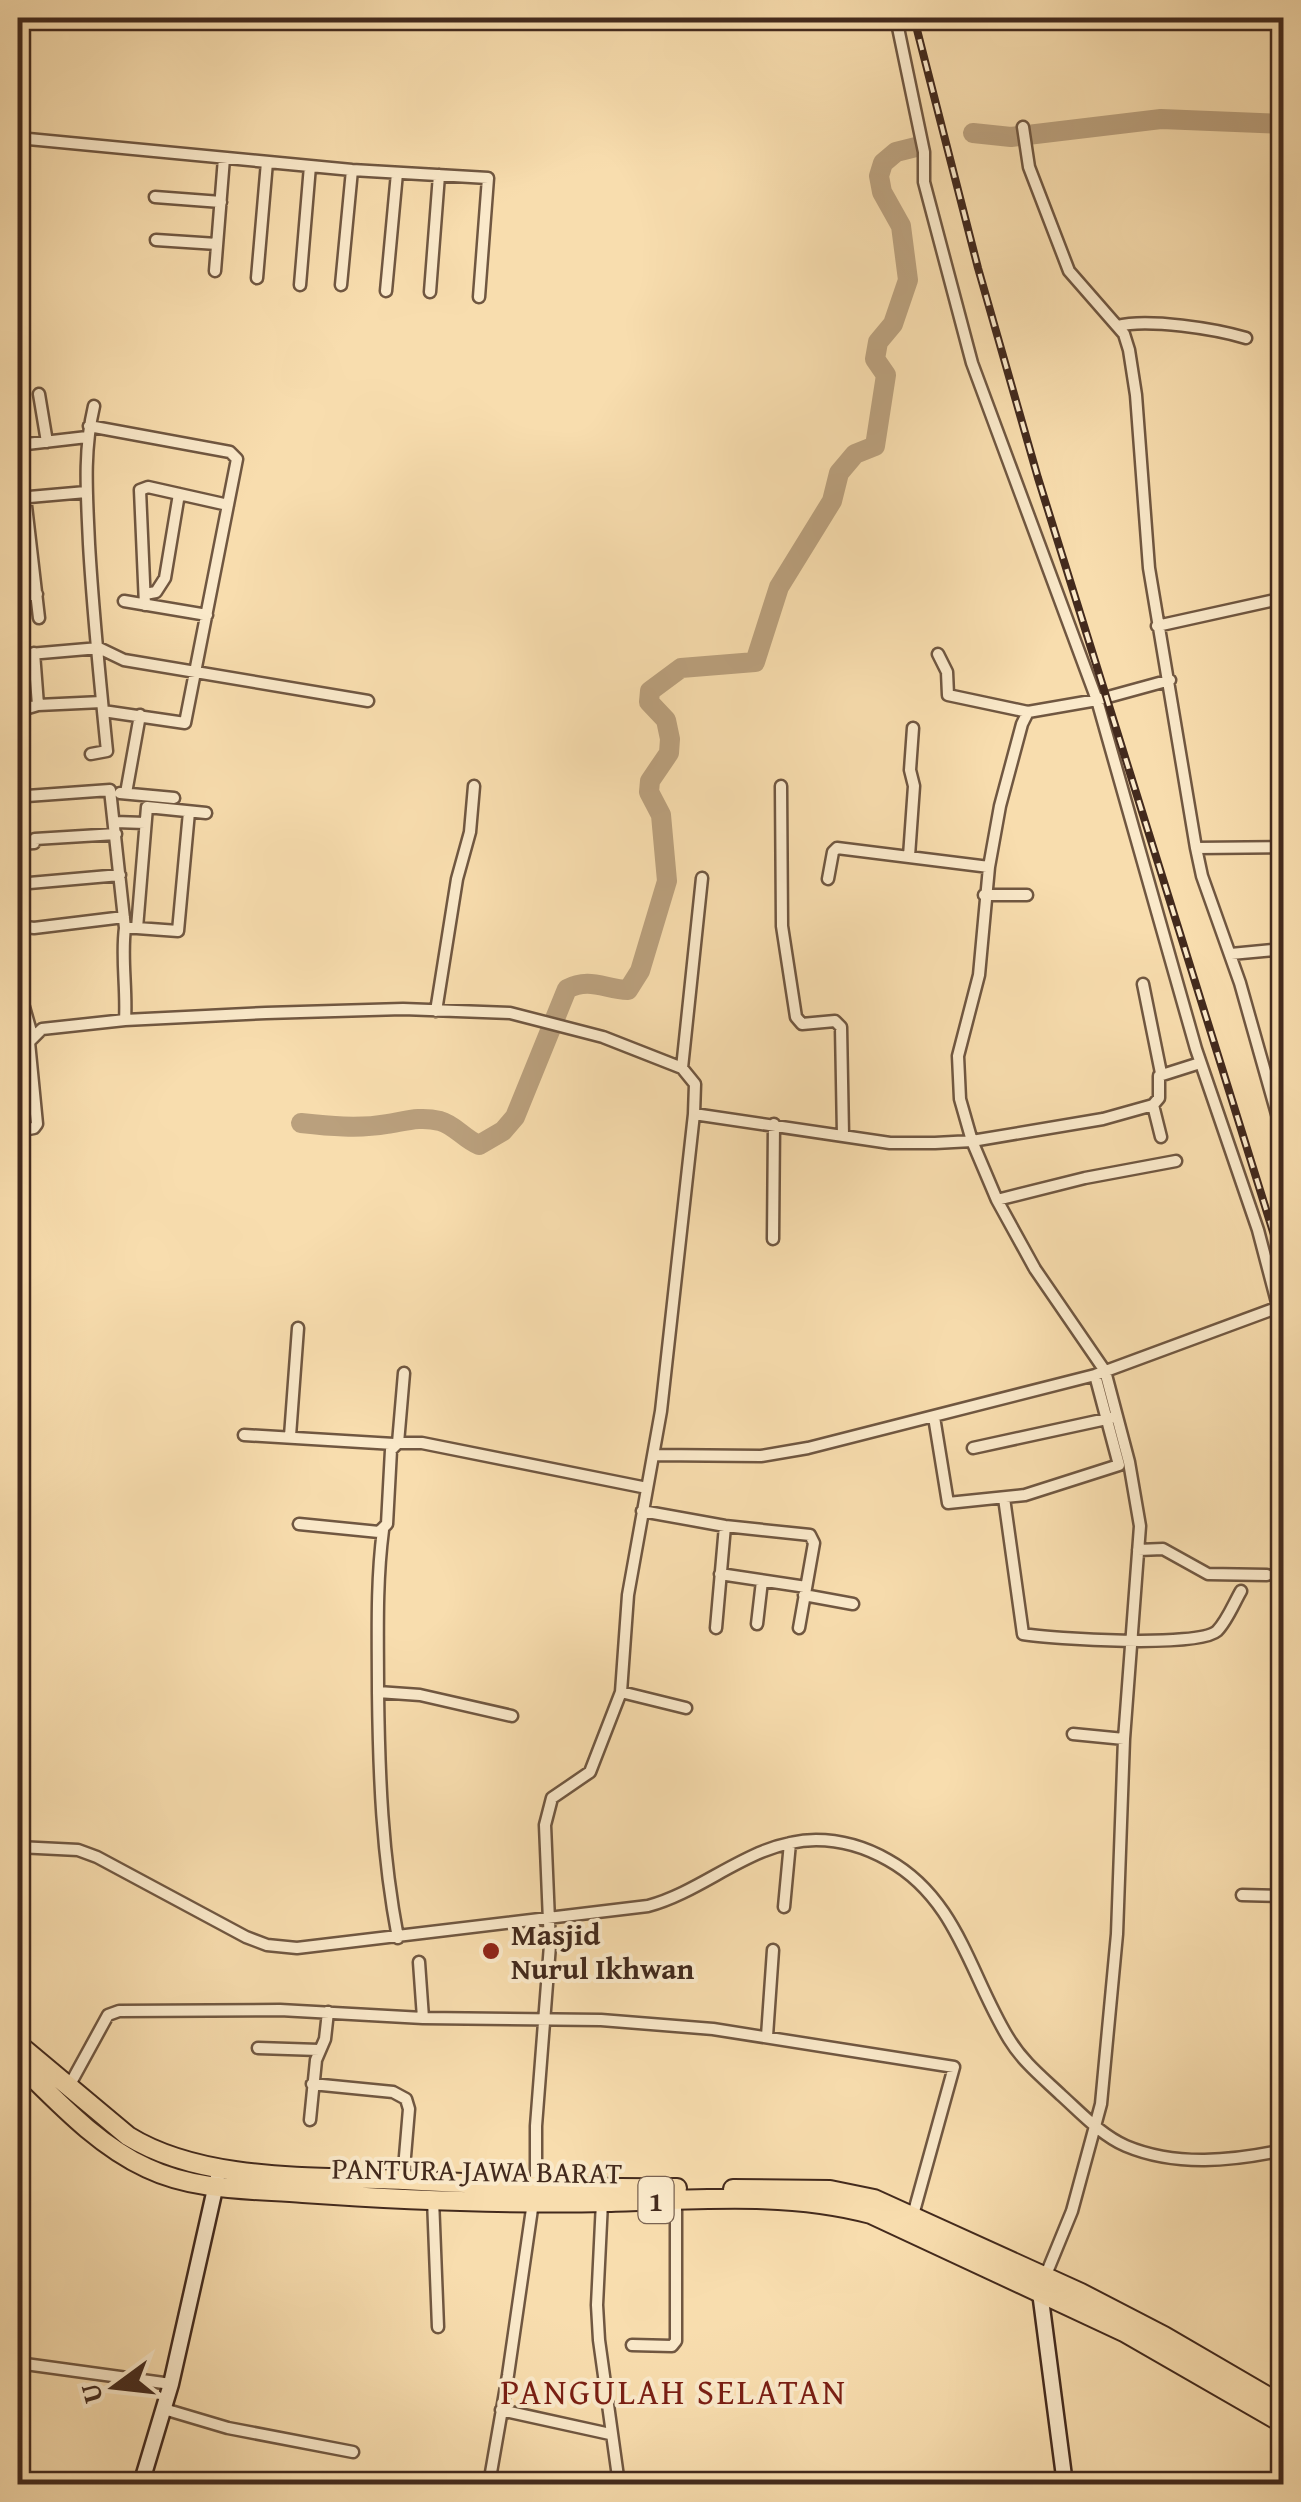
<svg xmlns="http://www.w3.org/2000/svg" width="1301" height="2502" viewBox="0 0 1301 2502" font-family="'Gentium Book Plus',serif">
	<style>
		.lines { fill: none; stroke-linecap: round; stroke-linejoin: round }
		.river { stroke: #baa07d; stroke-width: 20 }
		.street-casing { stroke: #705741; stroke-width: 15 }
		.secondary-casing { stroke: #432a1d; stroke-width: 19 }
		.highway-casing { stroke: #432a1d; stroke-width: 22 }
		.street { stroke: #fae9ca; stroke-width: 10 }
		.secondary { stroke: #fae9ca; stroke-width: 14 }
		.highway { stroke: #f8ddae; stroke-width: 18 }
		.rail-casing { stroke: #432a1d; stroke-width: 8 }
		.rail { stroke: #fae9ca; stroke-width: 4; stroke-dasharray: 11; stroke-linecap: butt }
		.poi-dot { fill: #8f2418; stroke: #fae9ca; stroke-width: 4 }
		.labels { text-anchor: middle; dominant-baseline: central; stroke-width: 8; stroke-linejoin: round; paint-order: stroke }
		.shield { fill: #fae9ca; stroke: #7a6351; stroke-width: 2.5 }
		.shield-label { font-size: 28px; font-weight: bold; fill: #432a1d }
		.poi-label { font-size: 30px; font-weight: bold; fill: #432a1d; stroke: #fae9ca; text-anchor: start }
		.street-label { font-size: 30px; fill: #432a1d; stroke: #fae9ca }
		.quarter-label { font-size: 35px; letter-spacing: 2.5px; fill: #7a1f14; stroke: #fae9ca }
	</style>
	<rect width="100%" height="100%" fill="#f8ddae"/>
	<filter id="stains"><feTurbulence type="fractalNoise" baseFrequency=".002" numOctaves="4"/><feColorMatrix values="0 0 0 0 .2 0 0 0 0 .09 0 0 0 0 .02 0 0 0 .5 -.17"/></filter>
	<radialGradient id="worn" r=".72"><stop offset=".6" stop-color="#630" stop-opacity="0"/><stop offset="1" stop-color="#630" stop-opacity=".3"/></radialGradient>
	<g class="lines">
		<path class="river" d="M973 133 1011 137 1161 119 1284 124
			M301 1123C328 1126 359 1129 387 1124 406 1121 420 1116 440 1121 455 1125 464 1139 479 1145L503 1131 515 1117 567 989C589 977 605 989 628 990L640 971 667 881 661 815 649 792 650 781 669 753 670 739 666 720 649 702 650 691 681 668 755 662 779 587 832 501 839 473 855 454 875 446 886 375 875 359 878 342 893 324 908 280 901 226 882 192 879 176 883 163 896 152 916 147"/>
		<g class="street-casing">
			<path id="street" d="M896 18 924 152V182L972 363 1097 700 1196 1049 1258 1230 1284 1329
				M18 35 32 18
				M1023 127 1029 167 1069 271 1124 334 1129 350 1136 395 1149 568 1196 848 1202 876 1240 983 1284 1139
				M18 138 352 170 488 178 479 297
				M155 197 221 202
				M156 240 217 244
				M215 271 224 158
				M257 278 267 162
				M300 285 310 166
				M341 285 352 170
				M386 291 397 173
				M430 292 439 175
				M1117 326C1148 318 1216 329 1246 338
				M39 394 47 442
				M89 426 230 452 237 459 185 723 103 711
				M18 445 87 437
				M25 497 39 618
				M18 498 86 492
				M145 594 156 592 165 578 179 494
				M18 596 37 594
				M124 601 207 615
				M145 605 140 490 148 487 228 505
				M1157 626 1284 598
				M938 654 947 672 948 695 1028 712
				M18 655 99 648 124 660 368 701
				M38 705 102 702
				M18 711 38 705 34 653
				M91 754 107 751C100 682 93 614 89 544 87 497 83 452 94 406
				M781 786 782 926 796 1017 802 1024 835 1021 841 1027 843 1135
				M120 793 174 798
				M126 793 140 715
				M27 796 110 790 125 928
				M115 822 145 823
				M18 844 34 843 35 839 116 834
				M1196 848 1284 847
				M909 856 914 786 910 770 913 728
				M828 879 833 852 837 848 989 867
				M18 884 120 875
				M984 895H1027
				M18 926 34 928 124 917
				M137 928 178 931 189 812
				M1231 954 1284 949
				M1143 984 1161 1073
				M18 986 32 1035
				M436 1011 457 879 470 832 474 786
				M125 1020C127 989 121 958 125 928H137L147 807 206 813
				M682 1068 702 878
				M18 1131 34 1128 37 1124 29 1042 42 1029 125 1020 266 1013 403 1009 510 1013 603 1037 682 1068 695 1084 694 1114
				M1161 1137 1153 1105 1159 1098V1076L1200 1063
				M997 1200 1085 1178 1176 1161
				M773 1239 774 1124
				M934 1417 948 1503 1025 1495 1119 1465 1095 1375
				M244 1435 394 1444
				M290 1436 298 1328
				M398 1443 404 1373
				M973 1448 1111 1418
				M654 1455 761 1456 808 1448 1095 1375 1279 1307
				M1004 1498 1023 1634C1052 1639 1198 1648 1217 1631 1227 1621 1234 1603 1241 1591
				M642 1511 725 1526 810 1535 814 1543 799 1628
				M299 1524 379 1532 387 1524 391 1450 398 1443H422L647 1488
				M383 1530C376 1584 378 1637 378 1692 379 1777 382 1854 398 1938
				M1138 1550 1163 1549 1208 1574 1267 1575
				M720 1574 806 1587
				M804 1595 853 1604
				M757 1624 762 1581
				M716 1628 725 1526
				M378 1692 420 1695 512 1716
				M621 1692 686 1708
				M1073 1734 1124 1739
				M18 1847 78 1850 97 1857 246 1937 267 1945 297 1948 648 1906C707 1890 751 1841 816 1840 841 1840 867 1848 888 1860 958 1899 970 1976 1009 2039 1023 2062 1042 2077 1061 2095 1081 2113 1101 2135 1126 2146 1176 2167 1233 2161 1284 2150
				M1242 1895 1284 1896
				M784 1907 790 1843
				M419 1962 423 2018
				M767 2036 773 1950
				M258 2048 319 2050
				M312 2084 393 2092 406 2099 409 2109 403 2180
				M68 2088 108 2015 119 2011 280 2010 423 2018 601 2020 713 2029 954 2067 913 2215
				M310 2120 316 2060 325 2039 328 2012
				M536 2187V2126L550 1945 545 1825 552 1798 590 1772 621 1692 628 1595 661 1411 694 1114 890 1143H935L972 1141 1103 1119 1153 1105
				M433 2199 438 2327
				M602 2202 597 2305 599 2340 619 2484
				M1045 2277 1072 2211 1101 2104 1117 1934 1124 1739 1140 1526 1129 1462 1105 1371 1035 1269 997 1200 972 1141 960 1099 958 1056 979 975 989 867 1000 806 1022 724 1028 712 1097 700 1170 680
				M632 2345 672 2346 676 2341V2200
				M18 2363 171 2384
				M164 2409 228 2428 353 2452
				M501 2410 610 2434
				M144 2479 176 2484
				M489 2484 508 2375 533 2202"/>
		</g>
		<g class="secondary-casing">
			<path id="secondary" d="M1040 2292 1065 2484
				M141 2484 171 2384 217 2180"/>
		</g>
		<g class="highway-casing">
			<path id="highway" d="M18 2044 128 2136C204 2183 316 2176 403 2180 494 2185 585 2189 677 2188
				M18 2063C57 2101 97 2145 147 2168 195 2191 251 2189 303 2193 403 2200 506 2204 607 2202 693 2200 787 2191 871 2214L1124 2332 1284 2424
				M733 2189 830 2190 874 2199 1081 2293 1164 2336 1284 2406"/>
		</g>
		<use href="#street" class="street"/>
		<use href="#secondary" class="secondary"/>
		<use href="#highway" class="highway"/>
		<g class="rail-casing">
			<path id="rail" d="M914 18 978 268 1038 478 1284 1267"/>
		</g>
		<use href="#rail" class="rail"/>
	</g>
	<circle class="poi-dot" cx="491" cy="1951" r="10"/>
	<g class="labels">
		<rect class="shield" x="638.5" y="2177" width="35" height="46" rx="8"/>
		<g class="shield-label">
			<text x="656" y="2200">1</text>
		</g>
		<g class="poi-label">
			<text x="511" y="1934">Masjid<tspan x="511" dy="34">Nurul Ikhwan</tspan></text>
		</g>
		<g class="street-label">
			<text transform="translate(477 2170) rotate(1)">PANTURA JAWA BARAT</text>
		</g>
		<g class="quarter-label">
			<text x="674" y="2391">PANGULAH SELATAN</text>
		</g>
	</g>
	<rect width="1301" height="2502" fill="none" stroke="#f8ddae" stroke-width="60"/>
	<rect x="20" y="20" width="1261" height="2462" fill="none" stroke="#432a1d" stroke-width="5"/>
	<rect x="30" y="30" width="1241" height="2442" fill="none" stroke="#432a1d" stroke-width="2.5"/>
	<g transform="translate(115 2387) rotate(255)" stroke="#fae9ca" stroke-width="8" paint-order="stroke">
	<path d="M0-8L18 38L0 25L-18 38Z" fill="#432a1d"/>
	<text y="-15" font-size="28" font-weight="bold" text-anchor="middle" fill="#432a1d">U</text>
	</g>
	<rect width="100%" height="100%" filter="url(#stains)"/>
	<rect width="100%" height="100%" fill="url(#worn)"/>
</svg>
